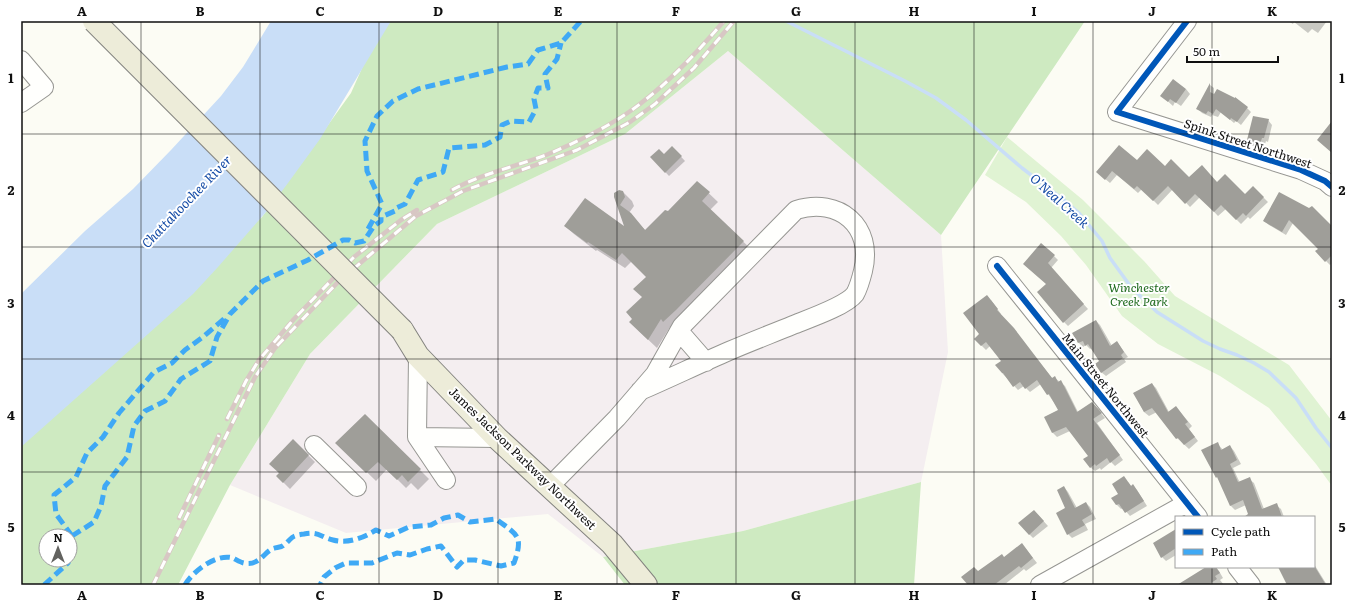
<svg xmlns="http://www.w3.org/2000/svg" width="1353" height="606" viewBox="0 0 1353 606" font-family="Literata,serif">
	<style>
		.industrial { fill: #f4eef0 }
		.green { fill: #e0f3d3 }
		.forest { fill: #ceeac1; fill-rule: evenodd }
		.water { fill: #c9def7 }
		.shadow { fill: #0003 }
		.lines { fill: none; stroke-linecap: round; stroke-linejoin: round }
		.stream { stroke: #c9def7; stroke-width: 3.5 }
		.building { fill: #9f9e99 }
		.minor-casing { stroke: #969692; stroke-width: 20 }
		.major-casing { stroke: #83837f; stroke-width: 24 }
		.minor { stroke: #fffffd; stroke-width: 18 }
		.major { stroke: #edecd9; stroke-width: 22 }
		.rail-casing { stroke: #d8c7c4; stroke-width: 4.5 }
		.rail { stroke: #fff; stroke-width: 3; stroke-dasharray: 9; stroke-linecap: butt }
		.major-bridge-casing { stroke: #83837f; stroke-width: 24; stroke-linecap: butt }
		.major-bridge { stroke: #edecd9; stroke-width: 22 }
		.quiet { stroke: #3fa9f5; stroke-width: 5; stroke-dasharray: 10 5; stroke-linecap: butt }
		.cycleway-casing { stroke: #fff; stroke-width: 8 }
		.cycleway { stroke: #0057b8; stroke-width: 6 }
		.grid { fill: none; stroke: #0f0f0f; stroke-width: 1; stroke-opacity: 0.55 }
		.labels { text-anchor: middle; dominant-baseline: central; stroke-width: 4; stroke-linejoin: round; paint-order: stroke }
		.street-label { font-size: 12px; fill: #0f0f0f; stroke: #fff }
		.park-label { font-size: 12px; font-style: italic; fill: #1d691c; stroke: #fff }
		.water-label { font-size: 13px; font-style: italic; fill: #134aa5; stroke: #fff }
		.neatline { fill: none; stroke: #0f0f0f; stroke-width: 1.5 }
		.grid-label { font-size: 13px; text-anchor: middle; font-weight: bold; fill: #0f0f0f }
	</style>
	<rect width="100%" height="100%" fill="#fcfcf4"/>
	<path class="industrial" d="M728 51 941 235 948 352 921 482 743 531 603 557 548 514 346 533 230 485 310 354 437 224 625 134Z"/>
	<path class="green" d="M1007 137 1083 200 1144 261 1175 296 1289 365 1332 421V486L1316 464 1269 408 1220 376 1158 344 1122 316 1086 265 1061 236 1026 202 985 175Z"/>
	<path class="forest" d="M383 21H1085L941 235 728 51 625 134 437 224 310 354 230 485 178 585H21V426L262 217 351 93ZM46 536H70V560H46Z
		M921 482 914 585H625L603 557 743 531Z"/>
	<path class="water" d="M271 21H391L320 139 288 183 266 212 218 267 193 294 21 447V294L85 231 133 189 171 150 221 96 243 67Z"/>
	<path class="shadow" d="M1288 21H1327L1318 33 1312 29 1308 33 1294 22 1293 24Z
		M1210 85 1214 88V96L1247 108 1251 112 1241 125 1236 121 1234 123 1221 112 1218 117 1212 115 1211 117 1202 113 1198 109Z
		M1186 89 1190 94 1181 106 1175 102 1173 106 1162 96Z
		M1268 120 1272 125 1268 142 1266 141 1264 147 1252 144 1248 140Z
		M672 147 685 161 669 176 651 157 664 155Z
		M1137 161 1165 167 1189 178 1217 183 1245 196 1253 187 1268 202 1250 219 1248 217 1241 224 1226 209 1218 216 1200 197 1190 207 1173 189 1158 205 1142 189 1138 193 1117 175 1110 183 1097 172Z
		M697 182 718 202 710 210 752 250 673 330 670 327 657 348 639 331 634 319 643 297 647 277 632 261 625 268 597 250 596 251 574 234 565 226 626 228 615 197 623 192 632 201 634 206 629 213 646 231 668 212Z
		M1280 194 1332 228V263L1330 265 1316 251 1319 249 1293 223 1286 235 1269 225 1264 221Z
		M1054 256 1058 260 1051 268 1088 309 1068 326 1064 322 1048 284 1025 264Z
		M991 300 1001 314H1000L1053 379 1055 378 1065 386 1078 412 1097 408 1105 418 1097 423 1123 460 1115 466 1111 462 1101 470 1100 468 1095 471 1090 467V456L1070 431 1057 437 1053 433 1046 418 1060 411 1041 384 1030 392 1024 386 1018 390 1002 373V361L990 346 986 350 975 339 980 334Z
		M1096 321 1100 325 1112 346 1117 342 1128 357 1124 359 1126 362 1106 376 1101 372V361L1092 348 1090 349 1086 345 1083 347 1079 343 1074 333Z
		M1152 384 1156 388 1169 412 1176 407 1192 426 1189 429 1198 441 1189 449 1177 438 1157 412 1149 416 1144 412 1134 393Z
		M365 415 429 479 418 490 411 483 406 488 387 469 376 481 337 443Z
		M293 440 315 462 290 489 277 476 280 473Z
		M1217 443 1223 450 1230 446 1234 451 1241 464 1233 468 1240 483 1249 479 1254 483 1264 509 1276 505 1281 509 1284 517H1250L1246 505 1235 510 1230 505Z
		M1128 482 1132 487 1133 486 1137 490 1147 506 1130 516 1123 508 1121 509 1117 505 1113 498 1120 494Z
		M1064 487 1068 492 1077 508 1086 503 1090 507 1096 519 1085 524 1088 530 1072 538 1068 534Z
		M1038 515 1048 526 1033 538 1029 534Z
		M1176 530V555L1166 561 1162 557Z
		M1026 549 1037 563 1026 571 1024 569 1004 585H969L978 572 1005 558Z
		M1314 564 1327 585H1294L1280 567H1314Z
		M1208 567H1215L1219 571 1223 578 1220 580 1224 585H1191Z"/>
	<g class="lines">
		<path class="stream" d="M786 21 905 81 936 98 966 120 1022 168 1065 201 1079 213 1102 241 1110 258 1131 287 1157 312 1203 341 1220 349 1237 355 1254 363 1269 372 1296 398 1316 428 1332 448"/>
	</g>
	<path class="building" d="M1173 79 1186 89 1176 103 1170 99 1168 102 1160 96Z
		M1210 83V92L1214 94 1217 89 1235 98V97L1248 107 1237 122 1231 118 1230 120 1216 109 1213 114 1208 111 1206 114 1196 109Z
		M1253 116 1269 119 1264 138H1262L1260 144 1247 140Z
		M1332 121V153L1317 140Z
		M1119 145 1137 160 1147 149 1165 166 1171 159 1189 177 1202 165 1217 182 1225 174 1245 194 1253 186 1264 197 1246 216 1243 213 1236 220 1221 205 1214 212 1195 194 1185 204 1168 186 1153 201 1137 186 1134 189 1112 171 1105 180 1096 172Z
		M672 146 682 156 665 173 650 157 659 149 664 154Z
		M697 181 710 192 702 201 744 241 676 310 663 322 661 319 648 340 629 322 632 319 626 312 642 297 633 289 646 277 622 253 616 260 588 242 587 243 564 226 585 198 624 226 614 197V193L619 190 623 191 625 197 620 205 631 213 645 230 665 210 668 211Z
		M1279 192 1309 208 1312 206 1332 226V255L1325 262 1315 251 1318 249 1289 220 1282 232 1263 221Z
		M1041 243 1055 255 1048 263 1084 304 1063 323 1037 292 1046 284 1023 264Z
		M987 295 998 309 997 310 1014 328 1052 378 1055 376 1058 382 1061 380 1077 412 1092 402 1102 413 1093 419 1120 455 1110 463 1107 458 1096 466 1095 464 1090 468 1083 459 1088 456 1066 427 1052 433 1044 417 1058 410 1049 394 1047 395 1037 380 1025 389 1020 382 1013 387 1003 373H1002L995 365 1001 361 986 342 981 346 974 339 979 334 963 313Z
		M1096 320 1110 346 1117 341 1124 352 1121 355 1123 358 1101 373 1095 364 1099 361 1088 344 1085 346 1083 341 1078 343 1072 333Z
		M1152 383 1168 412 1176 406 1188 422 1185 424 1195 437 1184 445 1178 438 1176 439 1152 408 1144 412 1133 393Z
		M365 414 421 469 408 482 402 475 397 480 378 462 366 473 335 443Z
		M293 439 309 455 283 483 276 476 279 473 269 464Z
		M1218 442 1221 450 1230 445 1237 460 1230 464 1238 482 1250 477 1262 509 1277 503 1282 517H1244L1248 514 1243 500 1230 506 1217 477 1216 478 1201 450Z
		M1124 476 1131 486 1133 484 1144 501 1125 513 1119 504 1116 505 1111 498 1118 494 1112 484Z
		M1064 486 1075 508 1086 502 1092 514 1082 520 1085 525 1067 535 1056 513 1065 508 1057 490Z
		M1034 510 1044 521 1029 535 1018 523Z
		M1176 529V548L1161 558 1153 543Z
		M1022 543 1033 558 1021 568 1019 566 994 585H968L961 577 974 567 978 571 1002 554 1004 557Z
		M1206 567H1216L1220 573 1215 576 1217 579 1208 585H1177Z
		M1278 567H1315L1326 585H1287Z"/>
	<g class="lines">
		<g class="minor-casing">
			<path id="minor" d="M1187 21 1117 112 1301 170 1325 181 1332 187
				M21 60 44 87 21 103
				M997 266 1198 517
				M679 331 706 362
				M418 356 417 437 446 480
				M417 437 497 438
				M314 445 357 487
				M550 486 617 418 655 374 682 326 796 210C839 197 874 226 863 271 861 279 859 287 855 294 846 306 808 319 793 325 771 334 750 342 729 351 699 364 670 378 640 391
				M1237 567 1251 585
				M1040 585 1187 503"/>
		</g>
		<g class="major-casing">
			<path id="major" d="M402 330 418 356 497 438 612 544 646 585"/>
		</g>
		<use href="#minor" class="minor"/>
		<use href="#major" class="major"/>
		<g class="rail-casing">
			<path id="rail" d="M452 190C481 174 514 167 546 155 575 143 604 129 629 112 665 87 696 54 724 21
				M227 419 246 381 259 360 294 319 354 257 401 220 417 210
				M179 518 219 435
				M153 585 255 377 275 348 339 281 416 216 463 191 577 150 630 122 655 104 694 68 734 21"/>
		</g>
		<use href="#rail" class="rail"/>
		<g class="major-bridge-casing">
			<path id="major-bridge" d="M94 21 402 330"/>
		</g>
		<use href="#major-bridge" class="major-bridge"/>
		<path class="quiet" d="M368 229 382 204 367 171 365 141 377 116 393 101 418 89 507 67 528 64 538 50 561 43 581 21
			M72 536 56 514 54 495 76 477 87 453 103 437 119 413 154 372 172 363 185 350 203 337 225 318
			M70 551 72 536 94 522 101 506 105 486 127 457 134 426 145 411 165 401 181 379 210 361 217 337 230 314 263 281 308 260 343 240H349L355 243 364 241 374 226 381 221V217L395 211 396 208 405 204 418 180 443 172 449 148 485 145 500 137 502 125 511 121 529 122 536 109 534 99 538 88H548L545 74 557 59 561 43
			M44 585 68 563 69 560
			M185 585C192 572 216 553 233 558 235 559 238 561 241 562 244 564 252 564 255 562 262 559 266 552 272 549 276 547 281 548 284 545 293 538 289 536 304 534 319 531 320 537 333 540 348 544 363 538 376 530L389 536 409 527 431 525 444 518 458 515 470 522 496 519C517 535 524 535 514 563L501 566 475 560H464L457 567 441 546 427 549 410 555 397 553 372 563H346L335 568 324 577 320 585"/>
		<g class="cycleway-casing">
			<path id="cycleway" d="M1187 21 1117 112 1301 170 1325 181 1332 187
				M997 266 1198 517"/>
		</g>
		<use href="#cycleway" class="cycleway"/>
	</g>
	<path class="grid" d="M141 21V585M260 21V585M379 21V585M498 21V585M617 21V585M736 21V585M855 21V585M974 21V585M1093 21V585M1212 21V517M21 134H1332M21 247H1332M21 359H1332M21 472H1332M1212 567V585"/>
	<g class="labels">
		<g class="street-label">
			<text transform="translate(1248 143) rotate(18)">Spink Street Northwest</text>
			<text transform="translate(1106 385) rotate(51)">Main Street Northwest</text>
			<text transform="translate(523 458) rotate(44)">James Jackson Parkway Northwest</text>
		</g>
		<g class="park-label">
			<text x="1139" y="287">Winchester<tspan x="1139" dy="14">Creek Park</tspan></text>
		</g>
		<g class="water-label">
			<text transform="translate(1060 200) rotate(42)">O'Neal Creek</text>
			<text transform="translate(186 201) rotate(-46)">Chattahoochee River</text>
		</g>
	</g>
	<rect width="1353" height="606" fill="none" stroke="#ffffff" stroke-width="44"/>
	<rect x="1175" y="516" width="140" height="52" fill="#ffffff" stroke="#9f9f9f"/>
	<rect x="1183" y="529" width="20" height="6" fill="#0057b8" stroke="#9f9f9f"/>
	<text x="1211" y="536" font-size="12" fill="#0f0f0f">Cycle path</text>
	<rect x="1183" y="549" width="20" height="6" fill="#3fa9f5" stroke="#9f9f9f"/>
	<text x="1211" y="556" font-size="12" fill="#0f0f0f">Path</text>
	<g transform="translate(58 548)"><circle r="19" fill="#ffffff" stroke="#9f9f9f"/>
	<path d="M0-3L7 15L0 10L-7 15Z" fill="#62625f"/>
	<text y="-6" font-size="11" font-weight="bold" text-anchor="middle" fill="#0f0f0f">N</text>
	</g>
	<path d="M1187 56v6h91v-6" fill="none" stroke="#0f0f0f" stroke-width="2"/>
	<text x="1193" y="56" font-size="12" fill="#0f0f0f" stroke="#ffffff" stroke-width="3" paint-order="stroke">50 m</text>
	<rect x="22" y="22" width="1309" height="562" class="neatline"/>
	<g class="grid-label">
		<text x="82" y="16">A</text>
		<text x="200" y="16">B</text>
		<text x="320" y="16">C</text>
		<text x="438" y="16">D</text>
		<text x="558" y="16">E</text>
		<text x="676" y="16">F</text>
		<text x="796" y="16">G</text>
		<text x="914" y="16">H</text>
		<text x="1034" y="16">I</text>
		<text x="1152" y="16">J</text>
		<text x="1272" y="16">K</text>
		<text x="11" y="83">1</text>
		<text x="1342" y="83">1</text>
		<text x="11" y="195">2</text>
		<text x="1342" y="195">2</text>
		<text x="11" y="308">3</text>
		<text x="1342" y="308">3</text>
		<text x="11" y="420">4</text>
		<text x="1342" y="420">4</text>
		<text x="11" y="532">5</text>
		<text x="1342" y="532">5</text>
		<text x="82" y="600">A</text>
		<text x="200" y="600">B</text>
		<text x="320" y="600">C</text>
		<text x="438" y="600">D</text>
		<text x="558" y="600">E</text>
		<text x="676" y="600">F</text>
		<text x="796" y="600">G</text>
		<text x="914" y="600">H</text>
		<text x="1034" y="600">I</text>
		<text x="1152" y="600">J</text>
		<text x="1272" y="600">K</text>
	</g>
</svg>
